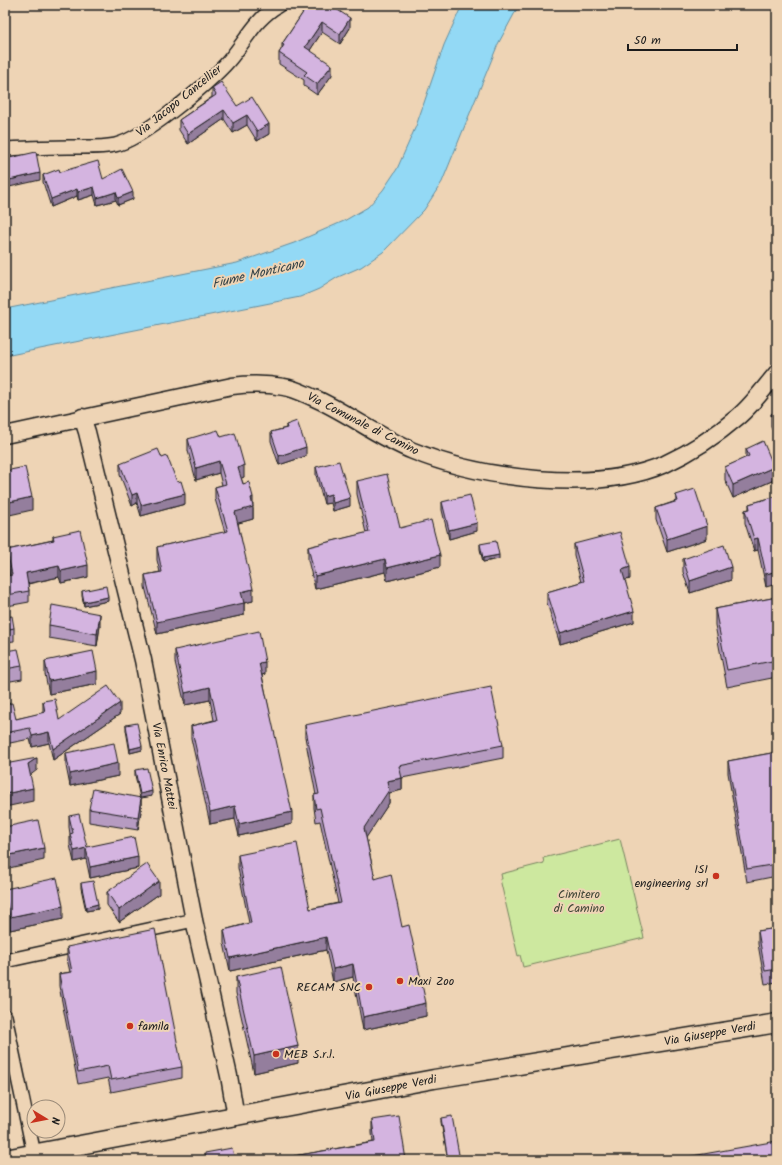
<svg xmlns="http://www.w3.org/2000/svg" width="782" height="1165" viewBox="0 0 782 1165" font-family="Kalam,sans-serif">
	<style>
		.green { fill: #cde89f; stroke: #74825e }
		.water { fill: #93d9f5; stroke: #638d9e }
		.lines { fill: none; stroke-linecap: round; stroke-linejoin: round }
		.minor-casing { stroke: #1c1c1c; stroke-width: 16 }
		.tertiary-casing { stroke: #1c1c1c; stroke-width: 19 }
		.secondary-casing { stroke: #1c1c1c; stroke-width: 21 }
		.minor { stroke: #eed4b5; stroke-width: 13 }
		.tertiary { stroke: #eed4b5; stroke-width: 16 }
		.secondary { stroke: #eed4b5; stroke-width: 18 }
		.wall { fill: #b69bc1; stroke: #1c1c1c }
		.shaded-wall { fill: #947e9d; stroke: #1c1c1c }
		.building { fill: #d4b4e0; stroke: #1c1c1c }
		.poi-dot { fill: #c8321e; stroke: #eed4b5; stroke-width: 1.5 }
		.labels { text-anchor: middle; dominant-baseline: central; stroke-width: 4; stroke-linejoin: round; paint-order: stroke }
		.street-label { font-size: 12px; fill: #1c1c1c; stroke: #eed4b5 }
		.poi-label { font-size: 12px; fill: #1c1c1c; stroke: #eed4b5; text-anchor: start }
		.park-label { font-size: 12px; fill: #3f4536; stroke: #eed4b5 }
		.water-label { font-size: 13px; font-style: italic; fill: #344247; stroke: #eed4b5 }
	</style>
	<rect width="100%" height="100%" fill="#eed4b5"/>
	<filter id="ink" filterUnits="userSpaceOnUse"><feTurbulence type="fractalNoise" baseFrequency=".025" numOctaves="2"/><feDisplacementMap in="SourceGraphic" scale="8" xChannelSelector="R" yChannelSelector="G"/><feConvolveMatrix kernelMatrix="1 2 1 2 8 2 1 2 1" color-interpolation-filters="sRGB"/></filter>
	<g filter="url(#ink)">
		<path class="green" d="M620 839 644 938 523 967 520 955 518 956 500 879H502L501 874 544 863 543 858Z"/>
		<path class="water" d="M462 5H519L498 44 442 182 424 210 383 252 361 267 338 277 319 289 300 297 5 356V309L237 263 294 243 344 221 368 207 383 190 397 169 416 126 444 45Z"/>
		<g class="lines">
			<g class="minor-casing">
				<path id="minor" d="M5 149C26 148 48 147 69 147 84 147 100 148 115 145 141 140 205 86 225 65 244 45 254 19 279 5
					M5 961 194 920
					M5 1016 34 1154"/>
			</g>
			<g class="tertiary-casing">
				<path id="tertiary" d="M82 417 87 432 143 660 194 920 229 1076 236 1117
					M5 435 232 386C249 384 267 384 284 387 293 388 303 393 312 397 347 412 378 437 413 451 482 479 596 494 665 464 691 452 718 434 739 416 753 404 765 387 777 373"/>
			</g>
			<g class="secondary-casing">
				<path id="secondary" d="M5 1159 434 1079 777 1023"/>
			</g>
			<use href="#minor" class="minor"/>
			<use href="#tertiary" class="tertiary"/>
			<use href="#secondary" class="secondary"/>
		</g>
		<path class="wall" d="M308 5 350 28 340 44 322 32 310 50 332 75 317 95 304 86V80L279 64V53L282 48V44Z
			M212 88 237 106 269 134 257 141 247 125 233 133 224 119 188 144 179 130V120L212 97Z
			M60 172 103 179 133 199 118 205 116 200 97 205 94 195 78 200 77 196 51 207 43 182V175Z
			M777 411V440L771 427V414Z
			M286 425 306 456 279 465 271 441V432L286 428Z
			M221 437 244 477 241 478 253 509V519L238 523 253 601 244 603V615L157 634 145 587V575L160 572 157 560V547L225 532 215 499V487L222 485 219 473 196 480 188 451V439Z
			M746 449 774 480 733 498 725 480V467L746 458Z
			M120 464 185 504 141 516 137 503 132 506 120 475Z
			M316 467 350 506 333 511 331 503 324 504 316 475Z
			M357 481 400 528 440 567 387 581 385 572 315 589 308 560V547L366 533 357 494Z
			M676 495 707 539 667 552 656 520V508L676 501Z
			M777 496 766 587 758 550 754 551 745 523V510L749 509V504Z
			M442 502 477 531 449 539 442 510Z
			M53 536 88 577 61 583 59 577 28 584 29 591V602L7 606 5 596V576H10L7 561V550L53 540Z
			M480 544 499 559 483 562 480 549Z
			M574 544 630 579 625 580 634 622 560 644 547 603V592L581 582 574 555Z
			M683 559 731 580 690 593 683 572Z
			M82 591 108 601 84 606 82 596Z
			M777 597V677L727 687 715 625V609Z
			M5 617 14 628V641L5 642Z
			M49 625 100 626 97 646 49 638Z
			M175 650 265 674 262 675 292 824 239 836 235 819 210 824 191 738V726L214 720 210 700 185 705 175 662Z
			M5 651 22 666V679L5 682Z
			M45 661 97 684 49 694 45 674Z
			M43 701 59 720 120 714 53 760 49 743 32 747 30 739 5 744V704L16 719 43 713Z
			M126 725 142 750 130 753 126 730Z
			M305 725 503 745V758L402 778V790L389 793V803L366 837 375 879 402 927 426 1016 363 1030 353 977 333 982 326 950 230 971 224 943V930L249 923 238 868V855L310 909 338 903 320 821 316 822 314 808V795H316L305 737Z
			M777 752V876L747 882 728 773V761Z
			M66 753 118 776 70 786 66 766Z
			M135 770 152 796 141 798V811L138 830 89 822V809L140 798 135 775Z
			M69 816 87 847 138 868 90 878 86 859 74 862 70 845V834L69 827Z
			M81 883 98 909 86 911 81 888Z
			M5 889 63 919 10 930 5 908Z
			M107 892 159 894 119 922 107 905Z
			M777 928V982L765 984 758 944V931Z
			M67 947 182 1067V1078L111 1092 108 1078 78 1084 59 986V974L70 972 67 959Z
			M236 977 298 1063 254 1073 236 993Z
			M441 1118 460 1160H448L441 1122Z
			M372 1120 406 1160H294V1156L373 1142 372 1133Z"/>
		<path class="shaded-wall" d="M350 18V28L340 44V34Z
			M322 22V32L305 58V47Z
			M332 65V75L317 95V84Z
			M224 110V119L188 144V134Z
			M247 115V125L233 133V123Z
			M269 124V134L257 141V131Z
			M40 173V180L5 188V181Z
			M94 187V195L78 200V192Z
			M77 189V196L51 207V199Z
			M116 192V200L97 205V198Z
			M133 192V199L118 205V198Z
			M306 447V456L279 465V456Z
			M219 461V473L196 480V468Z
			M244 465V477L238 480V468Z
			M774 467V480L733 498V485Z
			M137 493V503L132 506V495Z
			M185 494V504L141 516V505Z
			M331 494V503L324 504V496Z
			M32 497V510L5 516V503Z
			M253 497V519L235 524V512L251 498Z
			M350 498V506L333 511V503Z
			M477 523V531L449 539V530Z
			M707 526V539L667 552V539Z
			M758 538V550L754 551V539Z
			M440 555V567L387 581V568Z
			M499 555V559L483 562V558Z
			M385 559V572L315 589V576Z
			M88 565V577L61 583V571Z
			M59 566V577L26 584V573Z
			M630 567V579L622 581V570Z
			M731 567V580L690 593V581Z
			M777 571V584L766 587V574Z
			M253 589V601L244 603V615L157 634V622L241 592Z
			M108 597V601L84 606V602Z
			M634 611V622L560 644V633Z
			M100 614V626L97 646V634Z
			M265 662V674L259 676V663Z
			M97 671V684L49 694V681Z
			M210 687V700L185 705V693Z
			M120 703V714L53 760V749Z
			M49 732V743L32 747V736Z
			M142 746V750L130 753V749Z
			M37 758V770L28 777V764Z
			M118 763V776L70 786V774Z
			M402 778V790L389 793V803L364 841V828L387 781Z
			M33 788V801L5 807V794Z
			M152 791V796L141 798V811L138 830V817L140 798V794Z
			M235 806V819L210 824V812Z
			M292 812V824L239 836V824Z
			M44 848V860L5 869V856Z
			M86 848V859L74 862V851Z
			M138 857V868L90 878V867Z
			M159 881V894L119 922V910Z
			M98 904V909L86 911V907Z
			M63 906V919L10 930V917Z
			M326 937V950L230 971V958Z
			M353 964V977L333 982V969Z
			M426 1003V1016L363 1030V1017Z
			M298 1046V1063L254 1073V1056Z"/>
		<path class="building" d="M308 5H330L350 18 340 34 322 22 305 47 332 65 317 84 304 75 307 72 279 53 284 45 282 44Z
			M221 82 237 106 252 97 269 124 257 131 247 115 233 123 224 110 188 134 179 120 216 95 212 88Z
			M36 152 40 173 5 181V159Z
			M98 161 103 179 122 169 133 192 118 198 116 192 97 198 94 187 78 192 77 189 51 199 43 175 59 169 60 172Z
			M777 411V427L771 414Z
			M297 421 306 447 279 456 271 432 287 428 286 425Z
			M218 430 221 437 235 433 244 465 238 468 243 484 249 482 253 497 251 498 253 507 235 512 253 589 241 592 244 603 157 622 145 575 162 572 157 547 228 531 215 487 226 484 219 461 196 468 188 439Z
			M763 441 774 467 733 485 725 467 749 456 746 449Z
			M158 449 162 458 167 456 177 482 181 481 185 494 141 505 137 493 132 495 120 464Z
			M339 461 350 498 333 503 331 494 324 496 316 467Z
			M25 467 32 497 5 503V471Z
			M387 474 400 528 431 520 440 555 387 568 385 559 315 576 308 547 369 532 357 481Z
			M695 489 707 526 667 539 656 508 678 501 676 495Z
			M470 495 477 523 449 530 442 502Z
			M777 496V571L766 574 758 538 754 539 745 510 750 509 749 504Z
			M80 530 88 565 61 571 59 566 26 573 29 591 7 595 5 584V576L12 575 7 550 54 540 53 536Z
			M620 532 630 567 622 570 634 611 560 633 547 592 584 581 574 544Z
			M496 541 499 555 483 558 480 544Z
			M724 545 731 567 690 581 683 559Z
			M106 586 108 597 84 602 82 591Z
			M777 597V660L727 670 715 609Z
			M52 605 100 614 97 634 49 625Z
			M12 616 14 628 5 630V617Z
			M259 631 265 662 259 663 292 812 239 824 235 806 210 812 191 726 217 720 210 687 185 693 175 650Z
			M18 649 22 666 5 669V651Z
			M93 651 97 671 49 681 45 661Z
			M108 686 120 703 53 749 49 732 32 736 30 728 5 733V704L12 703 16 719 45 712 43 701 55 699 59 720Z
			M491 687 503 745 399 766 402 778 387 781 389 790 364 828 375 879 391 874 402 927 409 925 426 1003 363 1017 353 964 333 969 326 937 230 958 224 930 251 923 238 855 297 843 310 909 341 903 320 808 316 809 314 795 319 794 305 725Z
			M137 723 142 746 130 749 126 725Z
			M114 743 118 763 70 774 66 753Z
			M777 752V864L747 869 728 761Z
			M37 758 28 764 33 788 5 794V764Z
			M147 768 152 791 140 794 135 770Z
			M93 789 141 798 138 817 89 809Z
			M79 814 87 847 134 837 138 857 90 867 86 848 74 851 70 834 73 833 69 816Z
			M38 820 44 848 5 856V827Z
			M147 864 159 881 119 910 107 892Z
			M57 878 63 906 10 917 5 895V889Z
			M93 881 98 904 86 907 81 883Z
			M777 928V969L765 971 758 931Z
			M155 929 182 1067 111 1080 108 1066 78 1072 59 974 72 972 67 947Z
			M281 967 298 1046 254 1056 236 977Z
			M399 1116 406 1160H294V1156L375 1142 372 1120Z
			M452 1116 460 1160H448L441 1118Z
			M777 1141V1160H670Z
			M232 1148 235 1160H206L205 1153Z"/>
	</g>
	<g class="poi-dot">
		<circle cx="716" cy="876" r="4"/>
		<circle cx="400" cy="981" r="4"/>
		<circle cx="369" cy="987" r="4"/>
		<circle cx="130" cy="1026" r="4"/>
		<circle cx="276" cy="1054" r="4"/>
	</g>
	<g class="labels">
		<g class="street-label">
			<text transform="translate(179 101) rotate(-39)">Via Jacopo Cancellier</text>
			<text transform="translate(363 424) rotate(27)">Via Comunale di Camino</text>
			<text transform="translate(164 766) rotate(79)">Via Enrico Mattei</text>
			<text transform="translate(710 1034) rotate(-10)">Via Giuseppe Verdi</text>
			<text transform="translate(391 1088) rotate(-11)">Via Giuseppe Verdi</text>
		</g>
		<g class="poi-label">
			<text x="708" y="869" text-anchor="end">ISI<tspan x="708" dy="14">engineering srl</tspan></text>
			<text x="408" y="981">Maxi Zoo</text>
			<text x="361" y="987" text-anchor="end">RECAM SNC</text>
			<text x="138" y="1026">famila</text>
			<text x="284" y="1054">MEB S.r.l.</text>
		</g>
		<g class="park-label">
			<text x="579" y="894">Cimitero<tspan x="579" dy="14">di Camino</tspan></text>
		</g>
		<g class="water-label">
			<text transform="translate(258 274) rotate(-13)">Fiume Monticano</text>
		</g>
	</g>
	<rect width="782" height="1165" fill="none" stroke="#eed4b5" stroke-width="20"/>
	<rect x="10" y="10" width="762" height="1145" fill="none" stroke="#1c1c1c" stroke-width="1.5" filter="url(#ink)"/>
	<g transform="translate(46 1119) rotate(100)"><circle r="19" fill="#eed4b5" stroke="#9a8a78"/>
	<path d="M0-3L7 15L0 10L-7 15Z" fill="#c8321e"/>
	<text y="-6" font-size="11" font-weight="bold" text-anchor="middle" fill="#1c1c1c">N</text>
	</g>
	<path d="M628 44v6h109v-6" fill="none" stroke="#1c1c1c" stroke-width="2"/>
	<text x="634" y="44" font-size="12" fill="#1c1c1c" stroke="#eed4b5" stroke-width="3" paint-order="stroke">50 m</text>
</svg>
